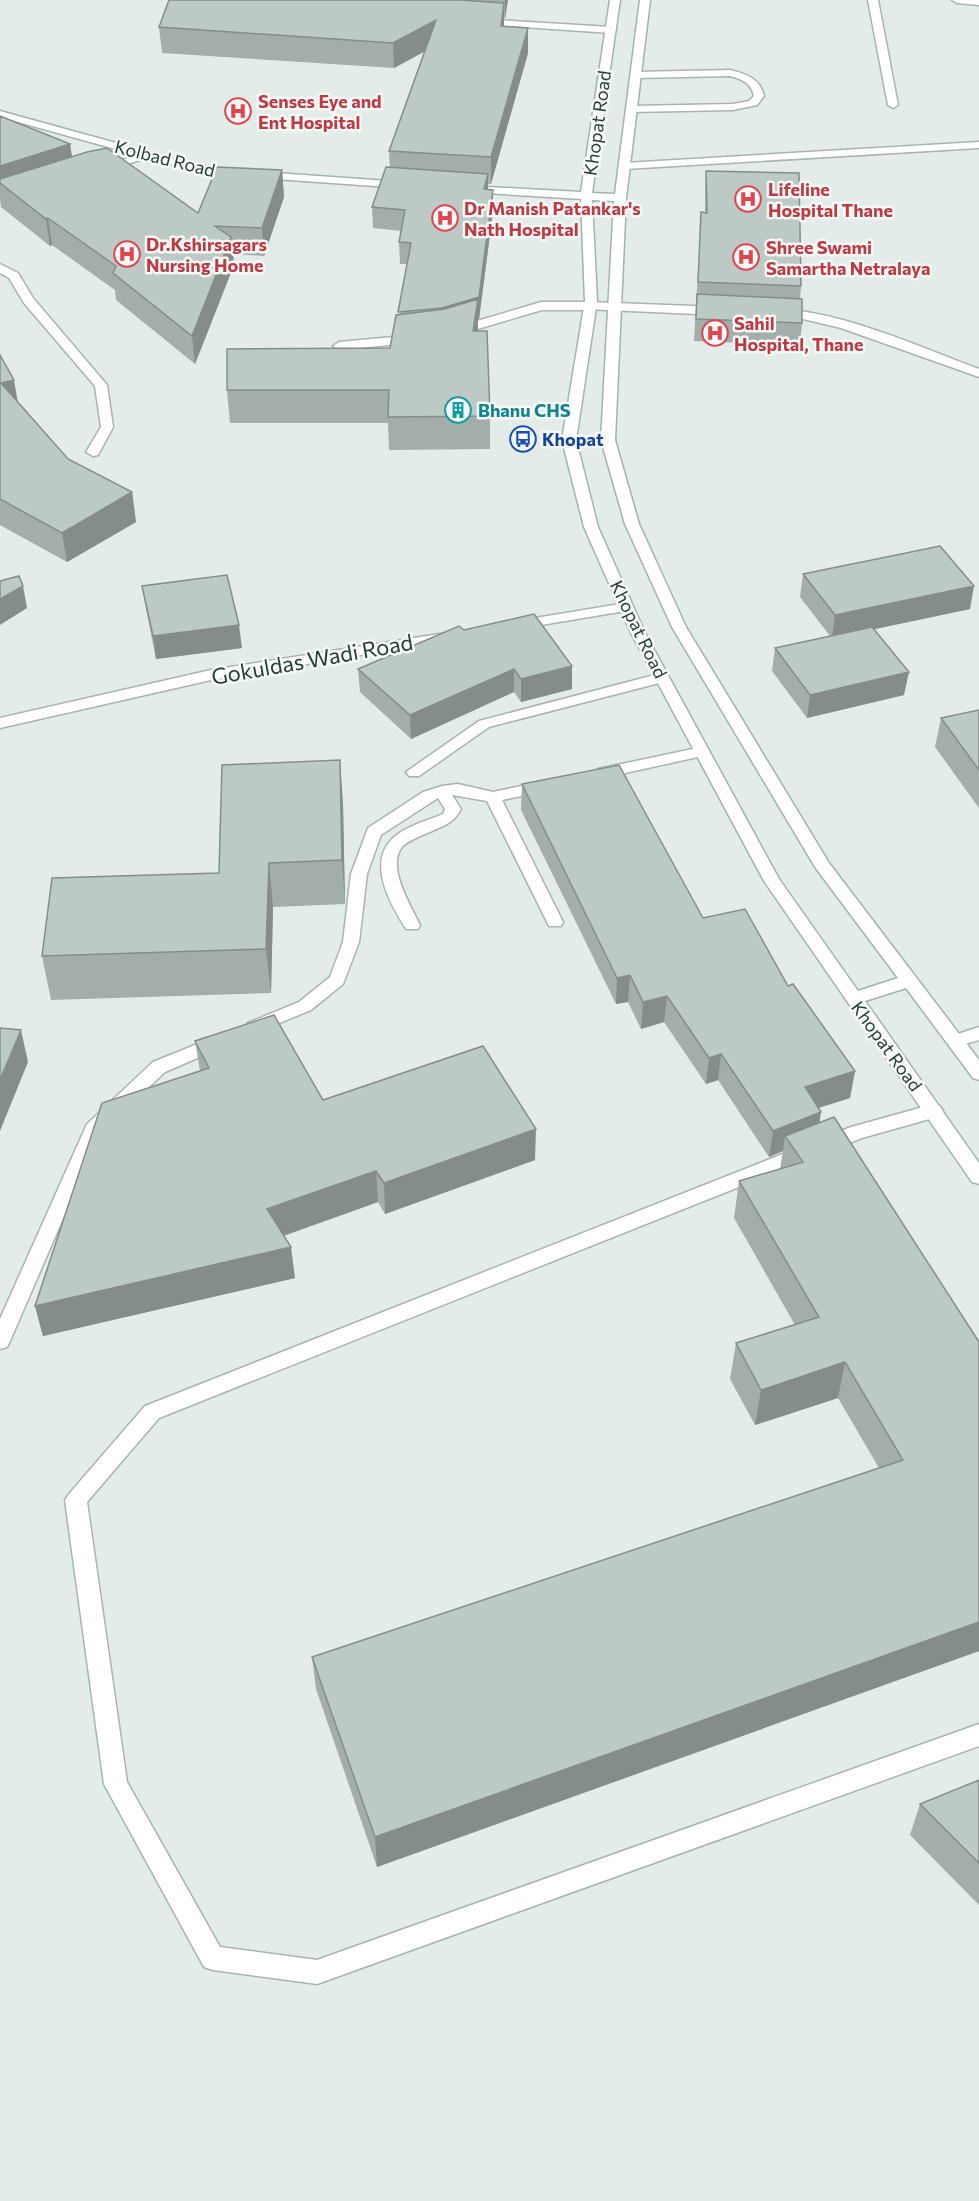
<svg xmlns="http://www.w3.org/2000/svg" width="979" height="2201" viewBox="0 0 979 2201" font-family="Commissioner,sans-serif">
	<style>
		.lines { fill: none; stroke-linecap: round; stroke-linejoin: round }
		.lane-casing { stroke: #a7b4b0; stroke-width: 3 }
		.street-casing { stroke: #a7b4b0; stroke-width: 3 }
		.secondary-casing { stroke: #a1b3ae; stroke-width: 3 }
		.lane { fill: #fff; fill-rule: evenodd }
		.street { fill: #fff; fill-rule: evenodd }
		.secondary { fill: #fff; fill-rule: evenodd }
		.wall { fill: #a3ada9 }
		.shaded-wall { fill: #848d8a }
		.building { fill: #bdc9c5; stroke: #848d8a; stroke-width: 1.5 }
		.labels { text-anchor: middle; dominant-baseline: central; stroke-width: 5; stroke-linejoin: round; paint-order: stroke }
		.far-health-label { font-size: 18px; font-weight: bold; fill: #be3a42; stroke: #f5f9f7; text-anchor: start }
		.far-street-label { font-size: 18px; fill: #263c37; stroke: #f5f9f7 }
		.far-culture-label { font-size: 18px; font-weight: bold; fill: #0d838f; stroke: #f5f9f7; text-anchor: start }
		.far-transit-label { font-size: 18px; font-weight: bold; fill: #164399; stroke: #f5f9f7; text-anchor: start }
		.street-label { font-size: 22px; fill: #263c37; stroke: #f5f9f7 }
	</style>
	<rect width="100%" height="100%" fill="#e4ece9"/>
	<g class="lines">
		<g class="lane-casing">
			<path id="lane" d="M868 0H878L898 105 893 108 888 105Z
				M952 0H979V5L957 3Z
				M481 19 611 27 616 30 611 33 478 24V20Z
				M730 70C746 74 760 78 764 96L757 105 733 110 631 112 626 109 631 106 733 104 749 101 754 96C751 83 742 79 730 76L636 78 631 75 636 72Z
				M541 302H589L595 306 589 310H542L454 336 448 332 450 329Z
				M415 335 421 339 419 342 339 350 333 346 339 342Z
				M934 1104 940 1106 943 1111 940 1116 862 1138 159 1418 87 1502 127 1782 220 1947 317 1960 979 1724V1746L317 1984 213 1970 204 1967 104 1784 65 1500 69 1494 145 1406 851 1127Z"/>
		</g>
		<g class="street-casing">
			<path id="street" d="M979 142V148L625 169 620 166 625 163Z
				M146 152 151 155 150 157 104 171 99 168Z
				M0 264 18 273 33 298 107 385 113 427 98 455 93 456 86 452 101 427 95 386 24 303 9 278 0 273Z
				M589 302 719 307 725 311 719 315 585 309 583 306Z
				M780 309C846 313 917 346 979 369V377L841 328 799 318 776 316V310Z
				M626 603 631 604 633 607 631 610 517 629 510 625 517 621Z
				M452 632 459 636 457 639 211 680 0 728V718L211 670Z
				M662 673 667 675 669 678 667 681 489 727 419 776H409L406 772 479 721Z
				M702 747 707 749 710 752 707 755 598 779 590 774 598 769Z
				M545 781 553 786 551 790 502 800 563 922 561 926H549L547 922 487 801 452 795 461 809C454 822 446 825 432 831 423 835 411 839 403 846 385 865 411 906 420 925L418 929H406C391 905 367 864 392 839 405 826 427 821 443 814L445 809 438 798 381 835 367 874 359 942 343 984 311 1010 260 1031 254 1033 248 1031 245 1027 248 1023 299 1002 330 977 343 942 351 874 368 828 423 792 442 786 458 784 493 792Z
				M979 1027V1040L955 1047 949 1045 946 1041 949 1037Z
				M217 1036 223 1037 226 1042 223 1047 165 1072 100 1133 10 1341 7 1347 0 1349V1319L87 1124 153 1062Z"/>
		</g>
		<g class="secondary-casing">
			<path id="secondary" d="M610 0H620L592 193 615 194 640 0H650L626 198 615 440 639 524 686 627 829 863 979 1060V1080L973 1078 906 988 865 1001 979 1163V1184L972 1182 764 881 631 633 584 527 562 440 585 301 581 199 469 192 463 189 469 186 581 192ZM592 200 614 201 601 440 625 524 672 627 815 867 898 978 858 991 779 879 645 633 598 527 576 440 597 301Z
				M0 111 185 162 220 169 403 182 409 185 403 188 220 175 180 167 0 117Z"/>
		</g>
		<use href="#lane" class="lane"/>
		<use href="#street" class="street"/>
		<use href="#secondary" class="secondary"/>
	</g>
	<path class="wall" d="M169 0H508L505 18H504V26L528 53 491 184H488V190H493V211L479 319H478V331L490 416V449L389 450 388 423H230L227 390 390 348 399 315 407 264H400L399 242 401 231 373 228 372 207 390 168 389 151 424 52 394 68 162 53 159 27Z
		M0 116 70 144 72 156 198 213 282 170 284 197 264 256 233 254 234 265 195 364 116 300 115 290 52 245 50 246 1 207 0 199Z
		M706 171 801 286 800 299 802 323 800 345 694 341 700 233 701 212H705V191Z
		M0 355 18 402 68 459 132 492 136 522 67 562 0 525Z
		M803 574 970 609 875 629 904 695 807 718 772 671 775 648 830 636 800 597Z
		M142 586 242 648 156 659 146 609Z
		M464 630 572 689 521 702 514 692 411 739 360 692 358 669Z
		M979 710V808L935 747 941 718Z
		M522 784 703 918 788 986 855 1071 850 1098 819 1108 820 1123 979 1342V1651L377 1867 316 1689 312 1657 879 1468 838 1398 755 1425 730 1379 736 1343 795 1325 734 1218 739 1181 780 1169 783 1151 769 1157 718 1080 706 1084 664 1022 641 1029 628 1002 616 1004 521 810Z
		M343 804 345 904 273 907 271 993 51 1000 42 956 219 873Z
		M195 1041 323 1100 535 1160 385 1214 378 1202 284 1236 295 1278 43 1336 35 1306 200 1071Z
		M979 1780V1905L910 1835 920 1804Z"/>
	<path class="shaded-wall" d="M505 0H508L505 18Z
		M504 3V28L501 26Z
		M436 20V45L394 68 393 43Z
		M528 28V53L491 184V157Z
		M70 144 74 172 0 183V166Z
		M282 170 284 197 264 256 262 228Z
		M488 174V195L484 189Z
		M493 190V211L479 319H478V332L443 330 442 308Z
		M48 218 52 245 50 246 46 219Z
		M231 237 234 265 195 364 192 336Z
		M14 380 19 409 1 383Z
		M132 492 136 522 67 562 62 533Z
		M23 586 27 608 0 625V599Z
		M974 586 970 609 832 638 835 615Z
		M239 625 242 648 156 659 153 636Z
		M572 666V689L521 702V679Z
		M514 669V692L411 739 410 715Z
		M909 672 904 695 807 718 810 695Z
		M340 760 343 804 345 904 342 860Z
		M269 863 273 907 271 993 266 949Z
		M630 975 628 1002 616 1004 617 978Z
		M667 996 664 1022 641 1029 643 1002Z
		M21 1030 28 1062 0 1131V1080Z
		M721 1054 718 1080 706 1084 709 1058Z
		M855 1071 850 1098 801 1113 805 1087Z
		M821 1112 817 1138 785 1136 783 1151 769 1157 773 1131Z
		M536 1129 535 1160 385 1214 384 1183Z
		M376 1171 378 1202 271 1240 267 1209Z
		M291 1247 295 1278 43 1336 35 1306Z
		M845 1362 838 1398 755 1425 761 1390Z
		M979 1622V1651L377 1867 375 1837Z"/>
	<path class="building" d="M169 0H460L504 3 501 26 528 28 491 157 389 151 436 20 393 43 159 27Z
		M0 116 70 144 0 166Z
		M107 148 198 213 217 167 282 170 262 228 215 226 231 237 192 336 113 273 116 266 48 218 46 219 0 183V179L87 152Z
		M386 167 488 174 484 189 493 190 479 297 442 308 398 312 411 243 399 242 405 210 372 207Z
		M706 171 799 173 801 286 698 282 701 212 707 213Z
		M697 294 802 299V323L696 319Z
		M478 299 473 331H487L490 416 388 417 389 390H227V349L390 348 396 315 445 309Z
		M0 355 14 380 1 383 68 459 132 492 62 533 0 499Z
		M940 546 974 586 835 615 803 574Z
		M227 575 239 625 153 636 142 586Z
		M19 576 23 586 0 599V581Z
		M534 614 572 666 521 679 514 669 410 715 358 669 459 626 464 630Z
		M872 627 909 672 810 695 775 648Z
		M979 710V770L941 718Z
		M340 760 342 860 269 863 266 949 42 956 52 878 219 873 222 765Z
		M619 765 703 918 745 909 788 986 793 984 855 1071 805 1087 821 1112 773 1131 721 1054 709 1058 667 996 643 1002 630 975 617 978 522 784Z
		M274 1015 323 1100 483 1046 536 1129 384 1183 376 1171 267 1209 291 1247 35 1306 102 1103 209 1068 195 1041Z
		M0 1028 21 1030 0 1080Z
		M834 1117 979 1342V1622L375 1837 312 1657 903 1460 845 1362 761 1390 736 1343 819 1317 739 1181 803 1162 785 1136Z
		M979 1780V1863L920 1804Z"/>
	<defs>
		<g id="hospital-ring" transform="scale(1.35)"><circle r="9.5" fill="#f5f9f7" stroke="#e0444e" stroke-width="1.5"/><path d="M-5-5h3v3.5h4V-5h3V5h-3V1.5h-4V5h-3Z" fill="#e0444e"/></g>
		<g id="building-ring" transform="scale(1.35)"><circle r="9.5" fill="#f5f9f7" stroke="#0f9aa8" stroke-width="1.5"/><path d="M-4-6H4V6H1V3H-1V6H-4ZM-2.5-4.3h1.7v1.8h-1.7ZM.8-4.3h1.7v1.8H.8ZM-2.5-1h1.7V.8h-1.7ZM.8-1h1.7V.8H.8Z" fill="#0f9aa8"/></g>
		<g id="bus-ring" transform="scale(1.35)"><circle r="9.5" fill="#f5f9f7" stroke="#1a4fb4" stroke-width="1.5"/><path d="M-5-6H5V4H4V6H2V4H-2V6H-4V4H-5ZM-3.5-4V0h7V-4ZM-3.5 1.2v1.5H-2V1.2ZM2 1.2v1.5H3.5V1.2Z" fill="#1a4fb4"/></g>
	</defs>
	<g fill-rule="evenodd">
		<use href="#hospital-ring" x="238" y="111"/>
		<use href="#hospital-ring" x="748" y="199"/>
		<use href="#hospital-ring" x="445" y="218"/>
		<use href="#hospital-ring" x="127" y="254"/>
		<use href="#hospital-ring" x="746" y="257"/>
		<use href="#hospital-ring" x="715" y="333"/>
		<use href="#building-ring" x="458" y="410"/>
		<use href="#bus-ring" x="523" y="439"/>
	</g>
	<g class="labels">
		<g class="far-health-label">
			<text x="258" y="101">Senses Eye and<tspan x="258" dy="21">Ent Hospital</tspan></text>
			<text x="768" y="189">Lifeline<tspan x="768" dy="21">Hospital Thane</tspan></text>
			<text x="464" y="208">Dr Manish Patankar's<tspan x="464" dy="21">Nath Hospital</tspan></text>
			<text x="146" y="244">Dr.Kshirsagars<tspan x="146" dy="21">Nursing Home</tspan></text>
			<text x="766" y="247">Shree Swami<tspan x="766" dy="21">Samartha Netralaya</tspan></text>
			<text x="734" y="323">Sahil<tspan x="734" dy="21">Hospital, Thane</tspan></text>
		</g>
		<g class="far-street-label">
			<text transform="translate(597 123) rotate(-82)">Khopat Road</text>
			<text transform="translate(165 158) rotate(14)">Kolbad Road</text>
			<text transform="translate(639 629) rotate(64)">Khopat Road</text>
			<text transform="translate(887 1046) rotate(54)">Khopat Road</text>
		</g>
		<g class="far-culture-label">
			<text x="478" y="410">Bhanu CHS</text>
		</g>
		<g class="far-transit-label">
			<text x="542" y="439">Khopat</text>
		</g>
		<g class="street-label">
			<text transform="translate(312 659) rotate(-10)">Gokuldas Wadi Road</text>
		</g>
	</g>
</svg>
